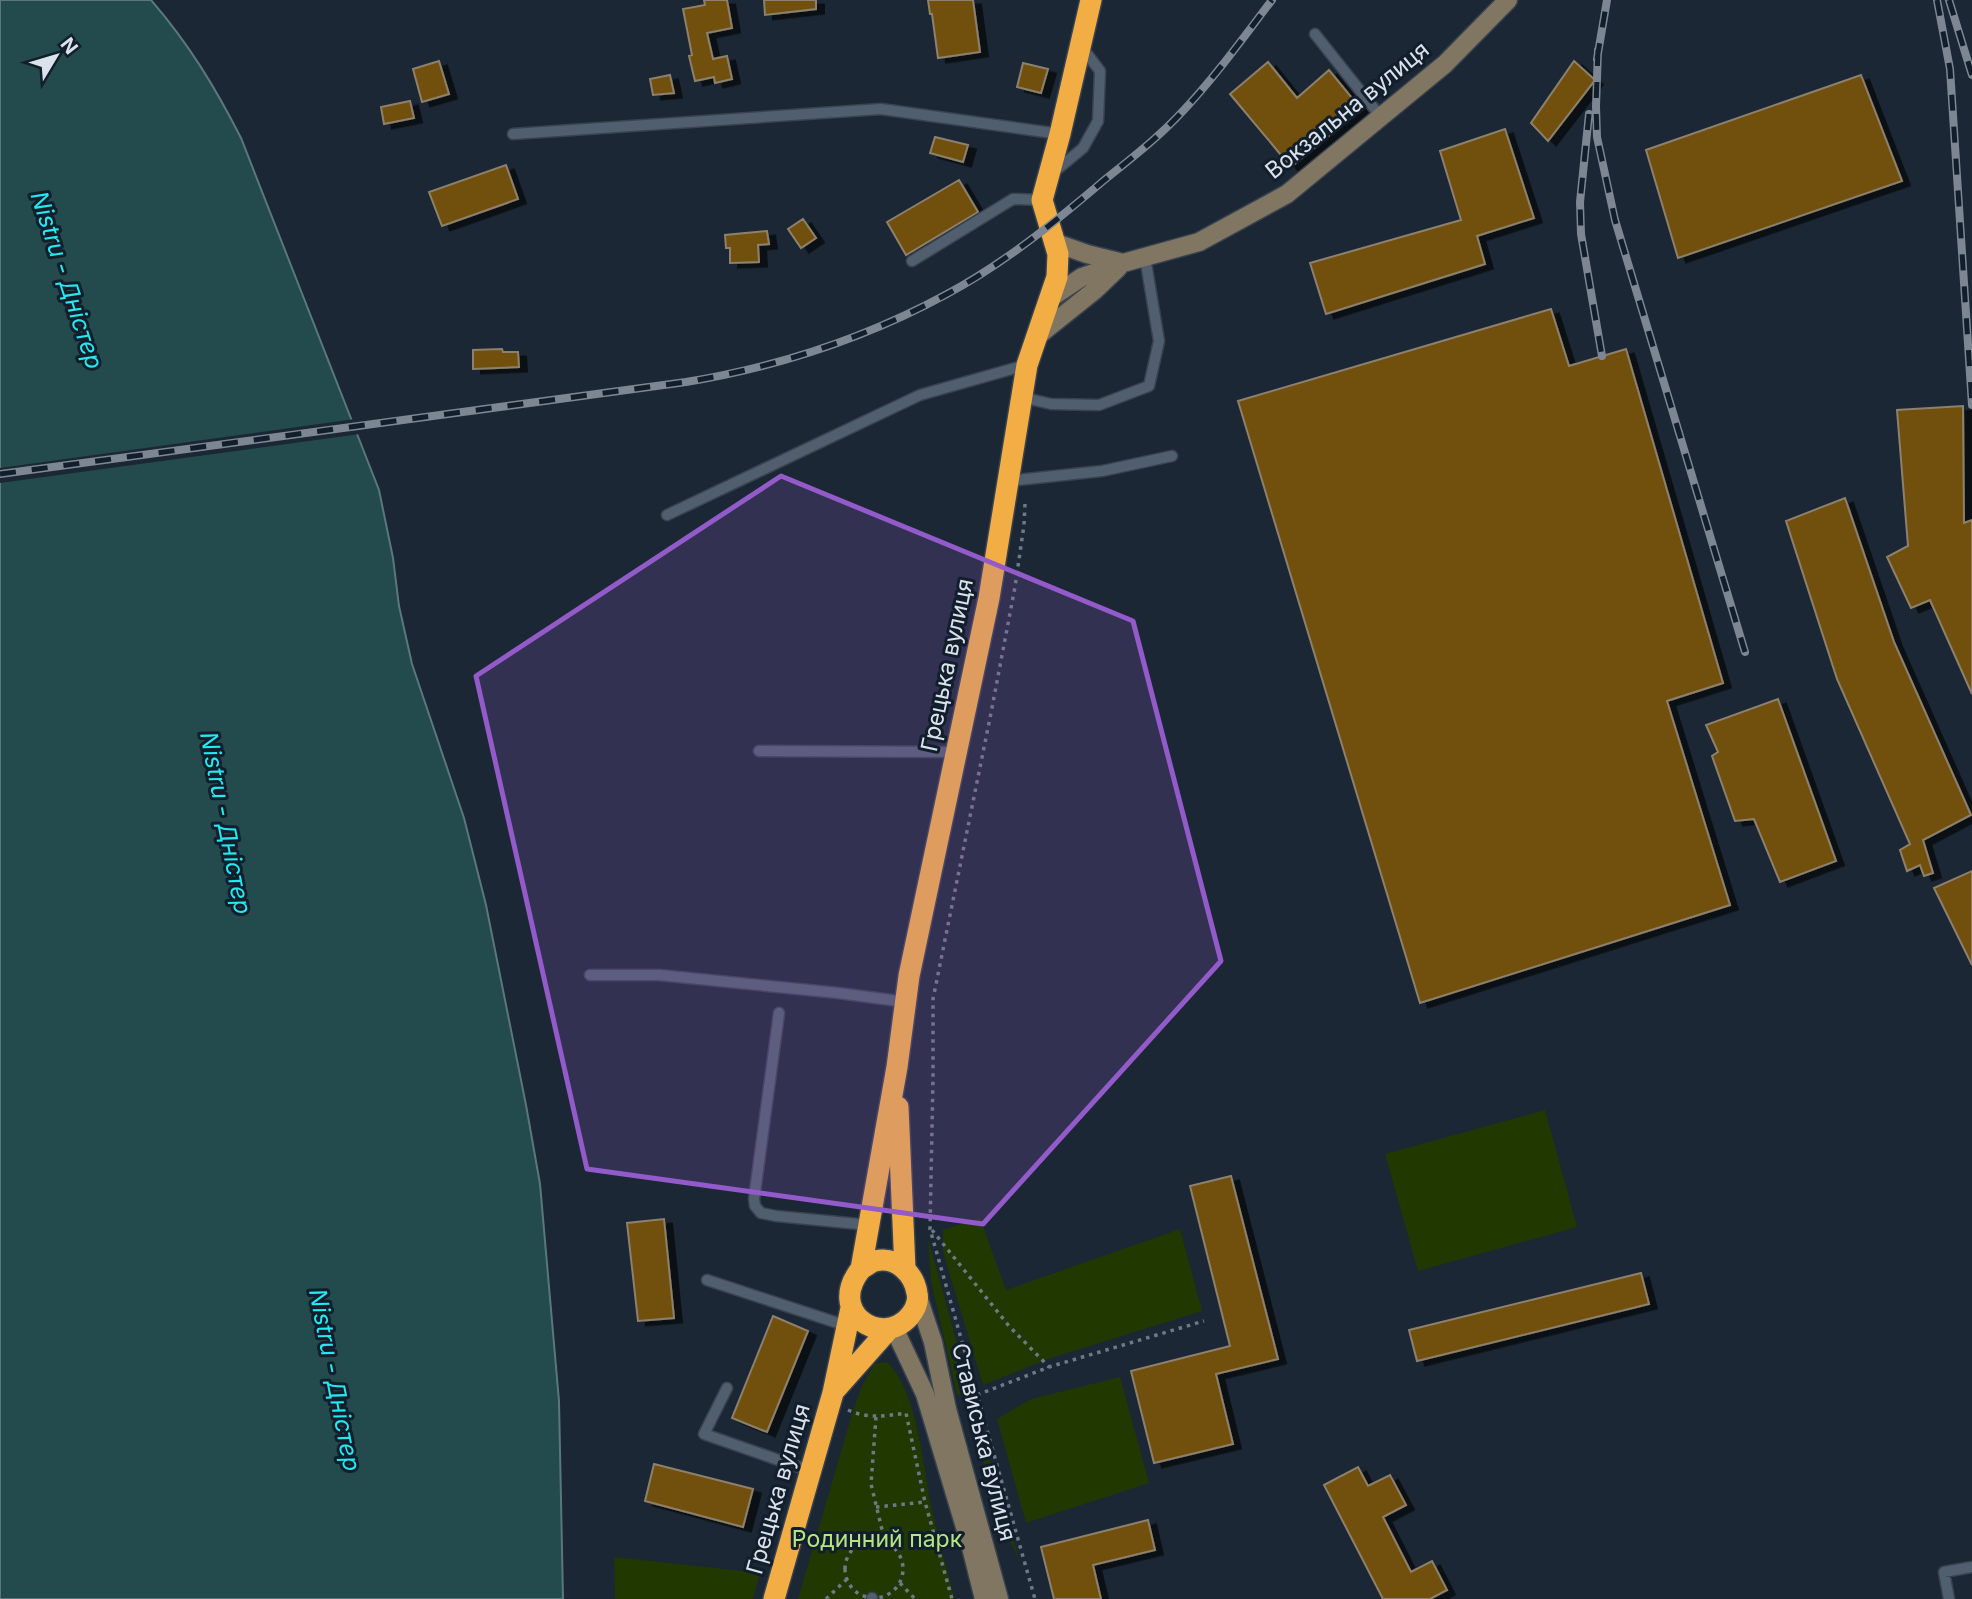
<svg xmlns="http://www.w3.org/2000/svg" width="1972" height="1599" viewBox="0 0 1972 1599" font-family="Inter,sans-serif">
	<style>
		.green { fill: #213900 }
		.water { fill: #234a4c; stroke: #5a787c; stroke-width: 2 }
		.pier { fill: #1b2735 }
		.building { fill: #714f0c; stroke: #8d806d; stroke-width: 2; filter: url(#shadow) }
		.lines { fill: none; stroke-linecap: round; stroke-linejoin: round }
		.lane-casing { stroke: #39424f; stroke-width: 13 }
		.secondary-casing { stroke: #39424f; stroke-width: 21 }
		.highway-casing { stroke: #39424f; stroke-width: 24 }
		.path { stroke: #6f7986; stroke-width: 3.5; stroke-dasharray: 3.5 5; stroke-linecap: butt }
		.lane { stroke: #515e6e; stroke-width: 10 }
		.secondary { stroke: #817661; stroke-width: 18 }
		.highway { stroke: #f2ae44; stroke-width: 21 }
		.rail-casing { stroke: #7d8793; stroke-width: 8 }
		.rail { stroke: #121e2b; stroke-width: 5; stroke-dasharray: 16; stroke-linecap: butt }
		.marked { fill: #935aca; fill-opacity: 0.2; stroke: #935aca; stroke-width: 5; stroke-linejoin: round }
		.labels { text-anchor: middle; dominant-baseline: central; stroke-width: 6; stroke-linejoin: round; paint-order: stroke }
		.street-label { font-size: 23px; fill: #dae2ec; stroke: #121e2b }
		.park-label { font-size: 23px; fill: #b3e681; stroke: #121e2b }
		.water-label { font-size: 24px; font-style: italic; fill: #21eaf2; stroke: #121e2b }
	</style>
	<defs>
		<filter id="shadow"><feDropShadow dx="8" dy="4.5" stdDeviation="0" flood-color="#0009"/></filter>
	</defs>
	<rect width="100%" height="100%" fill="#1b2735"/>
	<path class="green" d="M1545 1110 1577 1227 1418 1271 1385 1154Z
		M980 1218 1006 1290 1180 1229 1202 1311 1048 1359 983 1385 943 1252V1230Z
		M928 1238 970 1390 957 1395 931 1281Z
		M887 1362C917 1390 923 1465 931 1505 938 1536 946 1568 955 1599H798L852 1414 861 1388 874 1364Z
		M1120 1377 1149 1483 1026 1523 997 1419 1031 1399Z
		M977 1417 1019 1559 999 1519 978 1441Z
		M614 1557 760 1573 753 1599H615Z"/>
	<path class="water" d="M0 0H151C189 44 215 87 241 138L379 490 393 558 399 606 412 664 464 818 486 905 526 1105 540 1184 559 1401 563 1599H0Z"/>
	<path class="pier" d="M355 419 360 434 0 483V468Z"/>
	<path class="building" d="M704 0H727L732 28 707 33 713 59 727 56 732 79 715 83 714 77 695 81 689 56 692 55 683 9 705 5Z
		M764 0H816V9L765 15Z
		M928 0H973L980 52 938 58 932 14H930Z
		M439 61 449 94 422 102 413 69Z
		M1574 61 1595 80 1548 141 1531 123Z
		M1268 62 1297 98 1329 70 1361 109 1291 167 1230 94Z
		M1023 63 1048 69 1041 93 1017 87Z
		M670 75 674 93 653 95 650 79Z
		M1861 75 1902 181 1678 258 1646 150Z
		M410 101 414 118 384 124 381 107Z
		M1505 129 1534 218 1477 236 1485 264 1326 314 1310 263 1461 220 1440 151Z
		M935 137 968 145 963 162 930 153Z
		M506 165 518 199 442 226 429 192Z
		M959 180 978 212 906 255 887 222Z
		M803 219 816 238 801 248 788 229Z
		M767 231 769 244 758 245 759 262 730 263V248H726L725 235Z
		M1551 309 1569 366 1626 349 1723 683 1667 701 1730 905 1420 1003 1238 401Z
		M502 349 503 352H518L519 367 473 369V350Z
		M1963 406 1964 523 1972 520V694L1930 600 1911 608 1887 557 1908 546 1897 410Z
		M1845 498 1894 642 1971 815 1923 840 1933 873 1924 876 1920 865 1907 871 1900 850 1910 844 1837 679 1786 521Z
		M1778 699 1836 861 1780 882 1754 819 1735 821 1712 756 1718 752 1706 725Z
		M1972 871V965L1934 888Z
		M1231 1176 1278 1359 1216 1374 1233 1444 1154 1463 1131 1371 1230 1346 1190 1186Z
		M664 1219 674 1318 638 1321 627 1223Z
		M1641 1273 1649 1304 1417 1361 1409 1330Z
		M773 1316 808 1331 767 1432 732 1418Z
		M654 1464 753 1489 743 1527 645 1501Z
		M1358 1467 1368 1486 1390 1475 1406 1505 1383 1517 1411 1572 1432 1561 1447 1590 1430 1599H1383L1324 1485Z
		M1148 1520 1155 1550 1093 1565 1101 1599H1054L1041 1547Z"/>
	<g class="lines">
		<g class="lane-casing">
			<path id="lane" d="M1315 34 1381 117
				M513 134 881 109 1060 134
				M1054 172 1083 148 1098 121 1100 71 1081 46
				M912 261 1013 199 1042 200
				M1021 397 1051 404 1099 405 1149 386 1159 341 1145 257
				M1008 481 1102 471 1172 456
				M667 515 920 395 1026 365
				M759 751 955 752
				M590 975H659L838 993 906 1002
				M779 1013 754 1199 755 1206 761 1213 776 1216 869 1225
				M707 1280 847 1326
				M727 1388 704 1434 810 1471
				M872 1598V1599
				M1949 1599 1944 1572 1972 1567"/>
		</g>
		<g class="secondary-casing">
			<path id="secondary" d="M1053 242 1087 254 1123 263
				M1049 299 1082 277 1123 263 1199 242 1287 194 1445 64 1508 0
				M1035 338 1095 290 1118 268
				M918 1297 933 1342 947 1409 999 1599
				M894 1328 925 1394 971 1547 984 1599"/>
		</g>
		<g class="highway-casing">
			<path id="highway" d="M898 1107 905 1269
				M861 1269C866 1266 871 1262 875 1261 897 1256 914 1274 917 1293 919 1302 915 1310 909 1317 881 1348 826 1312 861 1269L897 1067 909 976 989 598 1027 365 1057 277 1058 254 1042 200 1060 134 1091 0
				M834 1391 889 1329
				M774 1599 833 1393 851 1308"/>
		</g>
		<path class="path" d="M1025 504 1024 525 1015 587 991 713 933 999V1078L930 1229 1035 1599
			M932 1230 1009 1326 1049 1367
			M977 1395 1049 1367 1204 1321
			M848 1410C868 1419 885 1416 906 1413L925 1502 952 1599
			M876 1417 871 1484 885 1542
			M876 1507 925 1502
			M845 1569a29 29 0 1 1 58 0a29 29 0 1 1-58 0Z
			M900 1583 915 1599
			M826 1599 847 1579"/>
		<use href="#lane" class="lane"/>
		<use href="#secondary" class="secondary"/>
		<use href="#highway" class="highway"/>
		<g class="rail-casing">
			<path id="rail" d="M1937 0 1950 69 1972 405
				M1949 0 1972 75
				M1598 50 1596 106 1597 137 1615 220 1745 652
				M1597 59 1607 0
				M1589 114 1580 202 1581 234 1602 356
				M0 474 686 382C777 367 866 338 947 294 1003 264 1054 223 1102 182 1129 160 1158 138 1182 112 1215 77 1243 38 1272 0"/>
		</g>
		<use href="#rail" class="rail"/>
	</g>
	<path class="marked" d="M781 476 1133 621 1221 961 983 1224 587 1169 476 676Z"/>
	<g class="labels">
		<g class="street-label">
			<text transform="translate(1347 110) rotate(-39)">Вокзальна вулиця</text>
			<text transform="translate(947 665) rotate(-78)">Грецька вулиця</text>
			<text transform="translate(984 1442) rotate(76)">Стависька вулиця</text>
			<text transform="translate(778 1489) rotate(-74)">Грецька вулиця</text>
		</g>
		<g class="park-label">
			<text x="877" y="1539">Родинний парк</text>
		</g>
		<g class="water-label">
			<text transform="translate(67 280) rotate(72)">Nistru - Дністер</text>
			<text transform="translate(226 823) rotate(79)">Nistru - Дністер</text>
			<text transform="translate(335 1380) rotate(79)">Nistru - Дністер</text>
		</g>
	</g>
	<g transform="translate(56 56) rotate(52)" stroke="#121e2b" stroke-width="5" paint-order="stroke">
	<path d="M0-5L12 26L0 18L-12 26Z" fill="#dae2ec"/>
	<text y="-10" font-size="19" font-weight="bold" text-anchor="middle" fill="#dae2ec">N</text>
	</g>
</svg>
